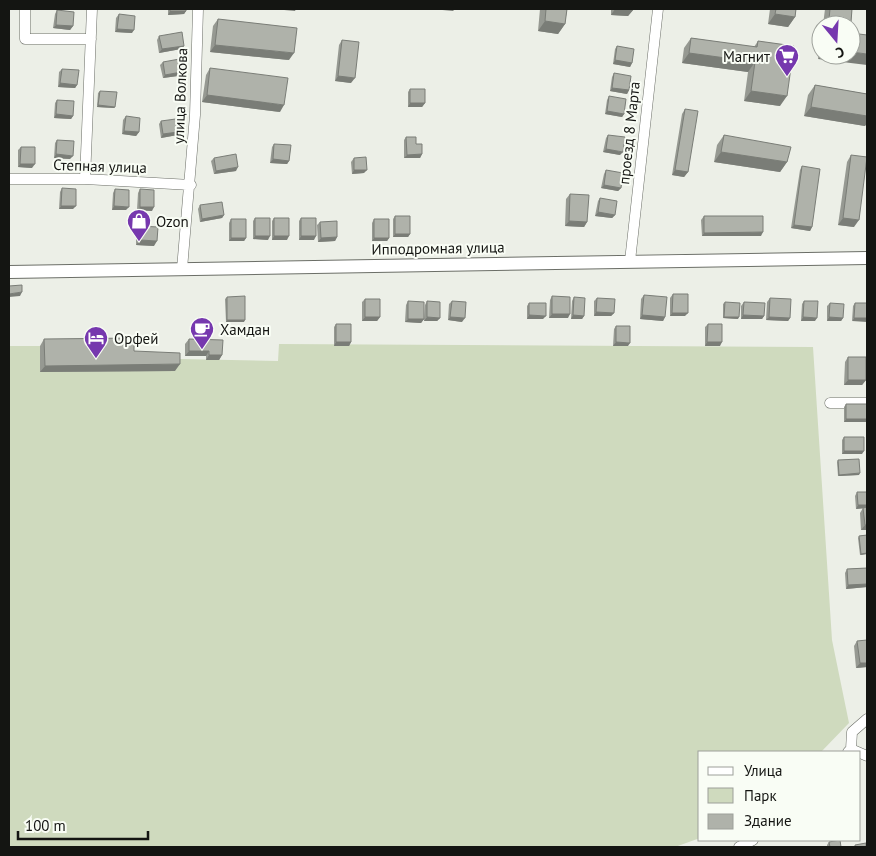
<svg xmlns="http://www.w3.org/2000/svg" width="876" height="856" viewBox="0 0 876 856" font-family="'PT Sans',sans-serif">
	<style>
		.green { fill: #cfdabe }
		.lines { fill: none; stroke-linecap: round; stroke-linejoin: round }
		.minor-casing { stroke: #6b6e67; stroke-width: 11 }
		.major-casing { stroke: #6b6e67; stroke-width: 14 }
		.minor { stroke: #fff; stroke-width: 10 }
		.major { stroke: #fff; stroke-width: 12 }
		.wall { fill: #969992 }
		.shaded-wall { fill: #7a7d77 }
		.building { fill: #afb2aa; stroke: #7a7d77 }
		.labels { text-anchor: middle; dominant-baseline: central; stroke-width: 4; stroke-linejoin: round; paint-order: stroke }
		.poi-label { font-size: 15px; fill: #141512; stroke: #f9fdf5; text-anchor: start }
		.street-label { font-size: 15px; fill: #141512; stroke: #f9fdf5 }
	</style>
	<rect width="100%" height="100%" fill="#ecefe7"/>
	<path class="green" d="M279 344 813 347 832 640 849 723 821 752H700V838L675 847H9V346H40L130 358 278 361Z"/>
	<g class="lines">
		<g class="minor-casing">
			<path id="minor" d="M25 9V39H91
				M9 179H85L191 185
				M85 179 92 9
				M630 261 658 9
				M182 269 195 115 198 9
				M830 403H867
				M851 749 867 756
				M848 752 851 749 852 732 867 719
				M739 847 753 840"/>
		</g>
		<g class="major-casing">
			<path id="major" d="M9 272 867 258"/>
		</g>
		<use href="#minor" class="minor"/>
		<use href="#major" class="major"/>
	</g>
	<path class="wall" d="M168 9H186V11L184 14 168 15Z
		M540 9H567L565 24 558 34 538 31Z
		M611 9H634L628 16 611 15Z
		M770 9H796L795 17 788 27 768 24Z
		M825 9H852L851 22 848 25H823Z
		M57 10 73 26 70 30 53 28 55 14Z
		M119 14 132 33 115 32 116 18Z
		M218 19 289 60 210 52 213 26Z
		M159 36 184 46 181 49 159 53 157 40Z
		M691 38 754 47 758 41 780 106 744 101 748 72 682 63 684 48Z
		M821 39V55L818 59 820 41Z
		M342 40 351 83 335 81 339 45Z
		M617 46 632 63 630 67 613 64 615 49Z
		M163 62 185 75 163 78 160 65Z
		M210 68 280 112 202 102 206 75Z
		M62 69 77 85 75 88 58 87 59 72Z
		M614 73 629 90 627 94 610 91 612 77Z
		M815 85 867 94V123L865 126 804 116 808 95Z
		M410 89 425 103 422 107H408V92Z
		M100 91 115 107 114 108 97 107 98 93Z
		M609 96 624 114 622 117 605 114 607 100Z
		M57 100 73 116 71 119 54 118 55 103Z
		M685 109 688 172 684 177 672 175 682 114Z
		M126 116 139 132 136 136 122 134 123 120Z
		M161 121 183 134 161 138 159 124Z
		M608 135 620 155 603 152 606 138Z
		M724 135 787 162 780 172 714 162 717 145Z
		M406 137 416 144 422 154 420 158H404V140Z
		M57 140 70 159 54 158 55 143Z
		M274 144 289 161 287 164 270 163 272 147Z
		M21 147 32 168 18 167V150Z
		M851 155 854 227 838 225 847 162Z
		M214 158 236 171 214 174 211 161Z
		M354 158 364 173 352 174 351 162Z
		M802 166 812 227 810 231 791 228 800 170Z
		M606 170 621 188 618 191 601 188 604 174Z
		M62 188 73 209H59L60 192Z
		M115 189 126 210H112L113 193Z
		M140 189 152 211 137 210 138 193Z
		M570 194 587 222 584 227 565 226 566 199Z
		M600 198 615 215 612 218 595 216 598 201Z
		M200 205 224 215 222 218 200 222 198 209Z
		M395 216 410 234 408 237H393V219Z
		M704 216 761 236H702L701 220Z
		M255 218 268 240 253 239V221Z
		M274 218 287 240H272V221Z
		M301 218 314 240H299V221Z
		M231 219 246 238 244 241H229V223Z
		M374 219 389 238 387 241H372V223Z
		M320 222 337 237 335 241 318 242 317 225Z
		M140 226 154 246 136 245V231Z
		M673 294 685 316H670V298Z
		M644 295 665 317 663 321 640 319 641 299Z
		M552 296 568 318H549L550 300Z
		M227 297 244 322H226L225 299Z
		M574 297 584 316 582 319H571L572 301Z
		M597 298 614 313 611 316H594V301Z
		M770 298 790 318 788 321 766 320 767 302Z
		M365 299 380 317 377 321H362V302Z
		M408 301 424 319 421 323 405 322 406 305Z
		M427 301 440 318 437 321H424L425 305Z
		M452 301 462 322 448 320 449 304Z
		M804 301 815 321H801L802 304Z
		M725 302 738 319 723 318V304Z
		M744 302 764 316 762 319H741V306Z
		M529 303 543 319H527V306Z
		M830 303 843 318 841 321H827V306Z
		M855 303H867L852 321 853 306Z
		M336 324 351 342 349 346H334V327Z
		M708 324 720 346H705V327Z
		M616 326 628 346H613L614 329Z
		M44 339 134 351 175 371 40 372V346Z
		M189 339 222 355 219 360H206V356H185V344Z
		M848 357 866 380 862 385H844L845 362Z
		M846 404 866 422H844V407Z
		M844 437 862 454H842V440Z
		M838 460 859 475 838 476 837 462Z
		M857 492H867V530H861L860 513 863 508 856 509 855 496Z
		M867 535V554L860 555 858 538 859 536Z
		M867 568V587L846 589 845 573 847 569Z
		M857 641 867 667 856 668 854 646Z
		M829 842 841 847H827V845Z"/>
	<path class="shaded-wall" d="M273 9H296L295 11Z
		M432 9H455L453 11Z
		M615 9H634L628 16 611 15Z
		M170 11H186L184 14 168 15Z
		M775 14 795 17 788 27 768 24Z
		M829 19 851 22 848 25H825Z
		M545 21 565 24 558 34 538 31Z
		M56 25 73 26 70 30 53 28Z
		M117 29 134 30 132 33 115 32Z
		M215 45 294 53 289 60 210 52Z
		M184 46 181 49 159 53 162 49Z
		M851 52 867 54V65L818 59 821 54V55H851Z
		M689 53 755 62 748 72 682 63Z
		M615 60 632 63 630 67 613 64Z
		M187 71 185 75 163 78 165 75Z
		M338 76 355 78 351 83 335 81Z
		M60 83 77 85 75 88 58 87Z
		M612 88 629 90 627 94 610 91Z
		M751 91 787 96 780 106 744 101Z
		M207 95 284 105 280 112 202 102Z
		M410 103H425L422 107H408Z
		M98 105 115 107 114 108 97 107Z
		M811 107 867 116V123L865 126 804 116Z
		M607 111 624 114 622 117 605 114Z
		M56 114 73 116 71 119 54 118Z
		M124 131 139 132 136 136 122 134Z
		M185 131 183 134 161 138 163 134Z
		M606 149 623 152 620 155 603 152Z
		M721 152 787 162 780 172 714 162Z
		M56 154 73 156 70 159 54 158Z
		M422 154 420 158H404L407 155Z
		M273 159 289 161 287 164 270 163Z
		M20 164H35L32 168 18 167Z
		M238 167 236 171 214 174 216 171Z
		M354 170H367L364 173 352 174Z
		M675 170 688 172 684 177 672 175Z
		M604 185 621 188 618 191 601 188Z
		M61 206H76L73 209H59Z
		M114 206 129 207 126 210H112Z
		M140 207H154L152 211 137 210Z
		M598 212 615 215 612 218 595 216Z
		M224 215 222 218 200 222 202 219Z
		M843 218 859 220 854 227 838 225Z
		M569 221 587 222 584 227 565 226Z
		M794 225 812 227 810 231 791 228Z
		M763 232 761 236H702L704 233Z
		M395 234H410L408 237H393Z
		M255 236H270L268 240 253 239Z
		M274 236H289L287 240H272Z
		M301 236H316L314 240H299Z
		M337 237 335 241 318 242 321 238Z
		M231 238H246L244 241H229Z
		M374 238H389L387 241H372Z
		M140 240 157 241 154 246 136 245Z
		M22 292 20 296 9 297V294Z
		M596 312 614 313 611 316H594Z
		M672 313H688L685 316H670Z
		M552 314H570L568 318H549Z
		M529 315 546 316 543 319H527Z
		M573 315 584 316 582 319H571Z
		M642 315 665 317 663 321 640 319Z
		M743 315 764 316 762 319H741Z
		M365 317H380L377 321H362Z
		M427 317 440 318 437 321H424Z
		M450 317 465 318 462 322 448 320Z
		M724 317H739L738 319 723 318Z
		M769 317 790 318 788 321 766 320Z
		M803 317 817 318 815 321H801Z
		M829 317 843 318 841 321H827Z
		M854 318H867V322L852 321Z
		M408 319H424L421 323 405 322Z
		M227 320H245L244 322H226Z
		M336 342H351L349 346H334Z
		M616 342 630 343 628 346H613Z
		M707 342H722L720 346H705Z
		M189 351H209L206 356H185Z
		M209 355H222L219 360H206Z
		M180 364 175 371 40 372 45 366Z
		M848 380H866L862 385H844Z
		M846 419H867V420L866 422H844Z
		M844 451H864L862 454H842Z
		M860 473 859 475 838 476 839 475Z
		M858 505H867V508L856 509Z
		M865 525H867V530H861Z
		M867 553V554L860 555 861 554Z
		M867 584V587L846 589 848 585Z
		M860 663H867V667L856 668Z"/>
	<path class="building" d="M170 9H186V11H170Z
		M546 9H567L565 24 545 21Z
		M776 9H796L795 17 775 14Z
		M830 9H852L851 22 829 19Z
		M57 10 74 12 73 26 56 25Z
		M119 14 135 16 134 30 117 29Z
		M218 19 297 28 294 53 215 45Z
		M182 32 184 46 162 49 159 36Z
		M851 33 867 35V54L851 52Z
		M691 38 757 47 758 41 794 46 787 96 751 91 755 62 689 53Z
		M342 40 359 42 355 78 338 76Z
		M617 46 634 49 632 63 615 60Z
		M185 58 187 71 165 75 163 62Z
		M210 68 288 78 284 105 207 95Z
		M62 69 79 70 77 85 60 83Z
		M614 73 631 76 629 90 612 88Z
		M815 85 867 94V116L811 107Z
		M410 89H425V103H410Z
		M100 91 117 92 115 107 98 105Z
		M609 96 626 99 624 114 607 111Z
		M57 100 74 101 73 116 56 114Z
		M685 109 698 111 688 172 675 170Z
		M126 116 140 118 139 132 124 131Z
		M183 118 185 131 163 134 161 121Z
		M608 135 625 137 623 152 606 149Z
		M724 135 791 147 787 162 721 152Z
		M406 137H416V144H422V154L407 155Z
		M57 140 74 141 73 156 56 154Z
		M274 144 291 145 289 161 273 159Z
		M21 147H35V164H20Z
		M236 154 238 167 216 171 214 158Z
		M851 155 867 157 859 220 843 218Z
		M366 157 367 170H354V158Z
		M802 166 820 169 812 227 794 225Z
		M606 170 623 173 621 188 604 185Z
		M62 188 76 189V206H61Z
		M115 189 129 190V207L114 206Z
		M140 189 154 190V207H140Z
		M570 194 589 195 587 222 569 221Z
		M600 198 617 201 615 215 598 212Z
		M222 202 224 215 202 219 200 205Z
		M395 216H410V234H395Z
		M704 216H763V232L704 233Z
		M255 218H270V236H255Z
		M274 218H289V236H274Z
		M301 218H316V236H301Z
		M231 219H246V238H231Z
		M374 219H389V238H374Z
		M337 221V237L321 238 320 222Z
		M140 226 158 227 157 241 140 240Z
		M22 285V292L9 294V286Z
		M673 294H688V313H672Z
		M644 295 667 297 665 317 642 315Z
		M245 296V320H227V297Z
		M552 296 570 297V314H552Z
		M574 297 585 298 584 316 573 315Z
		M597 298 615 299 614 313 596 312Z
		M770 298 791 299 790 318 769 317Z
		M365 299H380V317H365Z
		M408 301 424 302V319H408Z
		M427 301 440 302V318L427 317Z
		M452 301 466 302 465 318 450 317Z
		M804 301H818L817 318 803 317Z
		M725 302 740 303 739 317H724Z
		M744 302 765 303 764 316 743 315Z
		M529 303H546V316L529 315Z
		M830 303 844 304 843 318 829 317Z
		M855 303H867V318H854Z
		M336 324H351V342H336Z
		M708 324H722V342H707Z
		M616 326H630V343L616 342Z
		M134 338V351L180 353V364L45 366 44 339Z
		M189 339 223 340 222 355H209V351H189Z
		M848 357H866V380H848Z
		M846 404H867V419H846Z
		M844 437H864V451H844Z
		M859 459 860 473 839 475 838 460Z
		M857 492H867V505H858Z
		M867 507V525H865L863 508Z
		M867 535V553L861 554 859 536Z
		M867 568V584L848 585 847 569Z
		M867 640V663H860L857 641Z
		M840 840 841 847H830L829 842Z
		M866 843V847H855V845Z"/>
	<defs>
		<g id="supermarket-pin" transform="scale(1.25)"><path d="M0 17L-7.5 6A9.5 9.5 0 1 1 7.5 6Z" fill="#7638ae" stroke="#f9fdf5"/><path d="M-6-5.5h2.5l.6 2H6L4.5 2H-2.5L-4.4-4H-6ZM-1.5 3.2a1.3 1.3 0 1 0 .1 0ZM3 3.2a1.3 1.3 0 1 0 .1 0Z" fill="#fff"/></g>
		<g id="shop-pin" transform="scale(1.25)"><path d="M0 17L-7.5 6A9.5 9.5 0 1 1 7.5 6Z" fill="#7638ae" stroke="#f9fdf5"/><path d="M-5-2.5h2.3a2.7 3.5 0 0 1 5.4 0H5L5.5 6h-11ZM-1.5-2.5h3a1.5 2.3 0 0 0-3 0Z" fill="#fff"/></g>
		<g id="cafe-pin" transform="scale(1.25)"><path d="M0 17L-7.5 6A9.5 9.5 0 1 1 7.5 6Z" fill="#7638ae" stroke="#f9fdf5"/><path d="M-5.5-4.5H6V0H3Q3 3.5 0 3.5H-2.5Q-5.5 3.5-5.5 0ZM3-3.2v2h1.7v-2ZM-6 4.5H4V6H-6Z" fill="#fff"/></g>
		<g id="hotel-pin" transform="scale(1.25)"><path d="M0 17L-7.5 6A9.5 9.5 0 1 1 7.5 6Z" fill="#7638ae" stroke="#f9fdf5"/><path d="M-6-4.5h1.5V1H6V5H4.5V3h-9V5H-6ZM-4 0a1.8 1.8 0 1 1 3.6 0ZM.5 0V-2.5h3Q6-2.5 6 0Z" fill="#fff"/></g>
	</defs>
	<g fill-rule="evenodd">
		<use href="#supermarket-pin" x="787" y="56"/>
		<use href="#shop-pin" x="139" y="221"/>
		<use href="#cafe-pin" x="202" y="329"/>
		<use href="#hotel-pin" x="96" y="338"/>
	</g>
	<g class="labels">
		<g class="poi-label">
			<text x="770" y="56" text-anchor="end">Магнит</text>
			<text x="156" y="221">Ozon</text>
			<text x="220" y="329">Хамдан</text>
			<text x="114" y="338">Орфей</text>
		</g>
		<g class="street-label">
			<text transform="translate(180 96) rotate(-88)">улица Волкова</text>
			<text transform="translate(629 133) rotate(-84)">проезд 8 Марта</text>
			<text transform="translate(100 166) rotate(2)">Степная улица</text>
			<text transform="translate(438 248) rotate(-1)">Ипподромная улица</text>
		</g>
	</g>
	<rect width="876" height="856" fill="none" stroke="#141512" stroke-width="20"/>
	<rect x="698" y="751" width="162" height="90" fill="#f9fdf5" stroke="#9da09a"/>
	<rect x="708" y="767" width="25" height="8" fill="#ffffff" stroke="#9da09a"/>
	<text x="744" y="776" font-size="15" fill="#141512">Улица</text>
	<rect x="708" y="788" width="25" height="15" fill="#cfdabe" stroke="#9da09a"/>
	<text x="744" y="801" font-size="15" fill="#141512">Парк</text>
	<rect x="708" y="814" width="25" height="15" fill="#afb2aa" stroke="#9da09a"/>
	<text x="744" y="826" font-size="15" fill="#141512">Здание</text>
	<g transform="translate(836 40) rotate(162)"><circle r="24" fill="#f9fdf5" stroke="#9da09a"/>
	<path d="M0-4L9 19L0 12L-9 19Z" fill="#7638ae"/>
	<text y="-8" font-size="14" font-weight="bold" text-anchor="middle" fill="#141512">С</text>
	</g>
	<path d="M18 831v8h130v-8" fill="none" stroke="#141512" stroke-width="2.5"/>
	<text x="25" y="831" font-size="15" fill="#141512" stroke="#f9fdf5" stroke-width="4" paint-order="stroke">100 m</text>
</svg>
